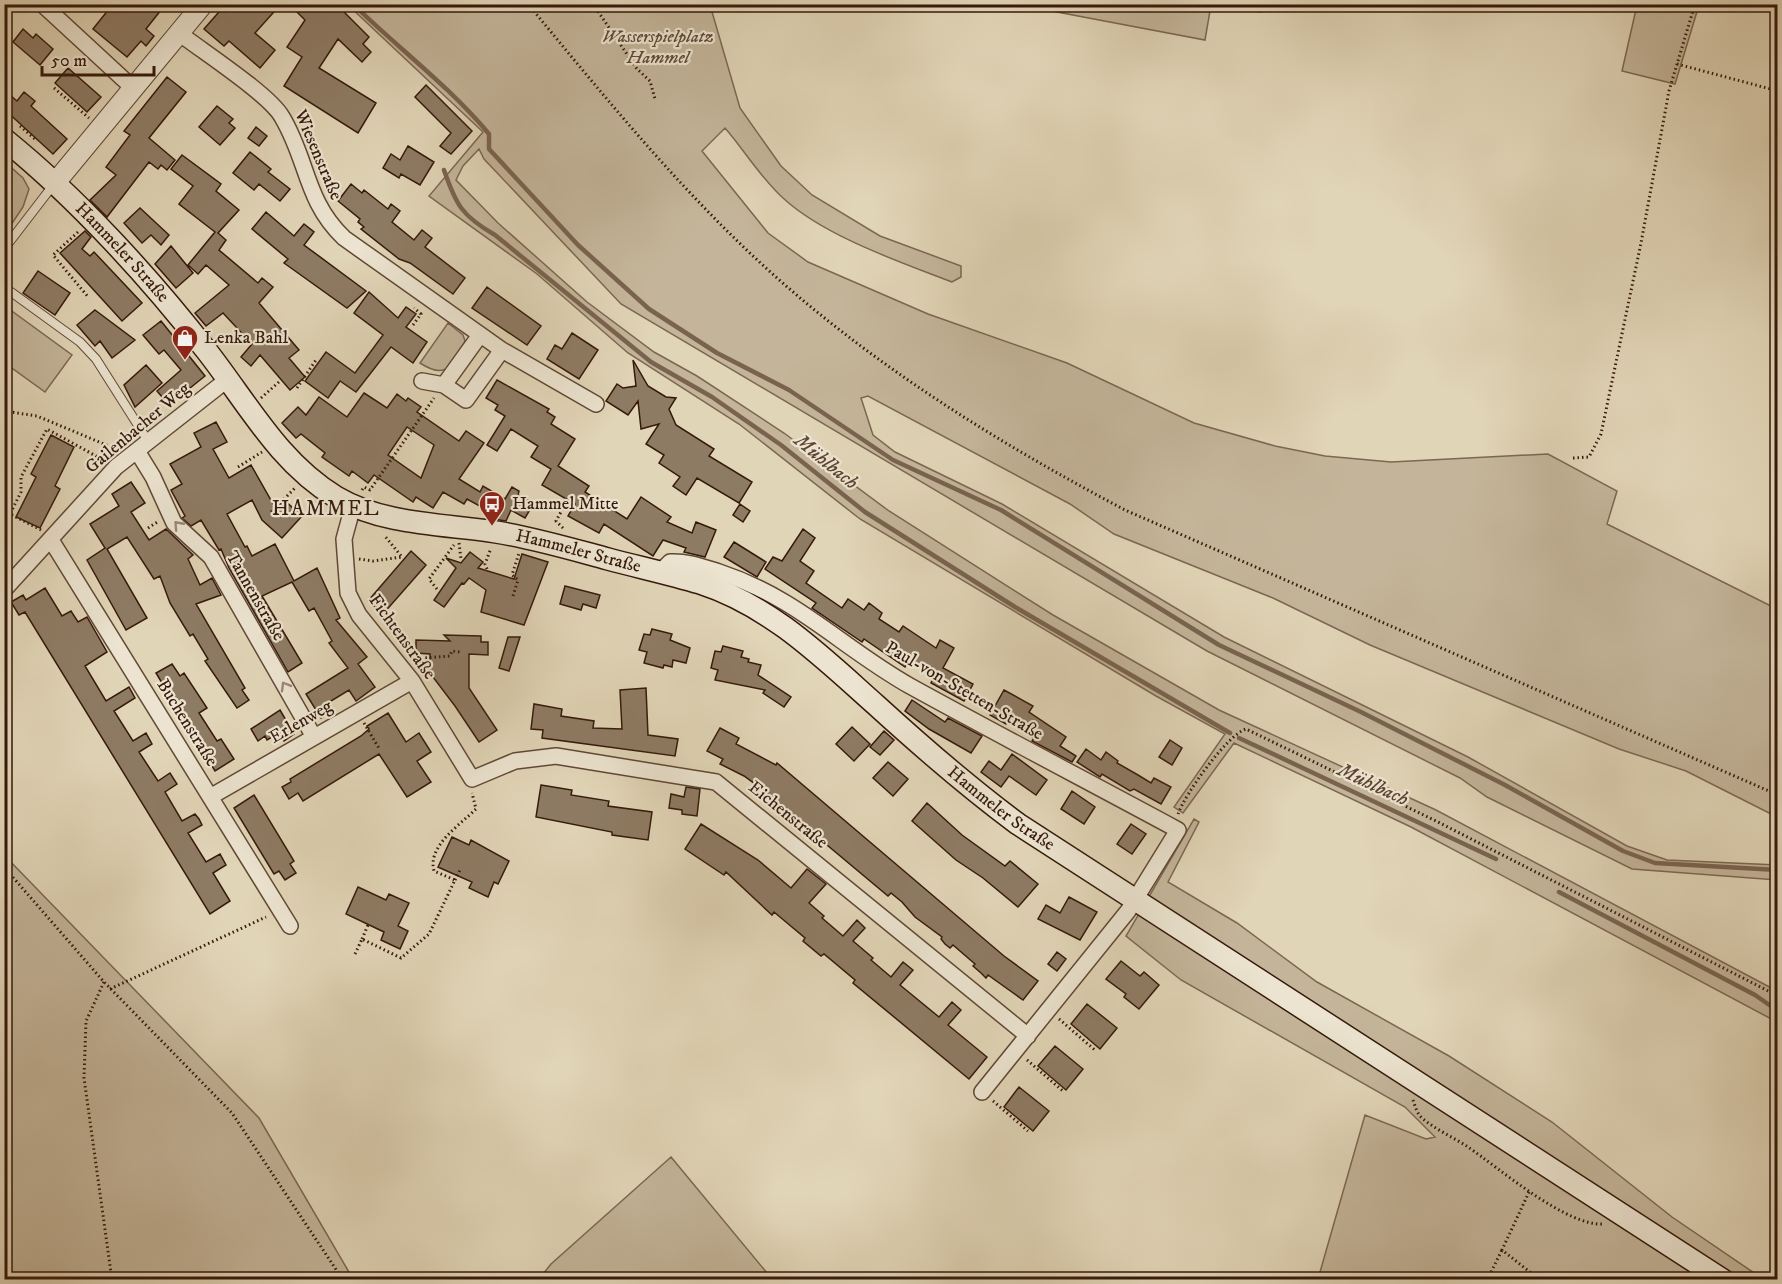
<svg xmlns="http://www.w3.org/2000/svg" width="1782" height="1284" viewBox="0 0 1782 1284" font-family="'IM FELL DW Pica',serif">
	<style>
		.green { fill: #c4b59a; stroke: #7c6752; stroke-width: 1.5 }
		.lines { fill: none; stroke-linecap: round; stroke-linejoin: round }
		.stream { stroke: #79634f; stroke-width: 4.5 }
		.building { fill: #8e7b64; stroke: #35190b; stroke-width: 1.5; fill-rule: evenodd }
		.service-casing { stroke: #604836; stroke-width: 10 }
		.minor-casing { stroke: #604836; stroke-width: 18 }
		.tertiary-casing { stroke: #604836; stroke-width: 22 }
		.secondary-casing { stroke: #35190b; stroke-width: 24 }
		.path { stroke: #35190b; stroke-width: 3; stroke-dasharray: 1.5 3; stroke-linecap: butt }
		.service { stroke: #ece4d0; stroke-width: 8 }
		.minor { stroke: #ece4d0; stroke-width: 15 }
		.tertiary { stroke: #ece4d0; stroke-width: 20 }
		.secondary { stroke: #ece4d0; stroke-width: 21 }
		.oneway { stroke: #9a8977 }
		.labels { text-anchor: middle; dominant-baseline: central; stroke-width: 4.5; stroke-linejoin: round; paint-order: stroke }
		.park-label { font-size: 18px; font-style: italic; fill: #604836; stroke: #ece4d0 }
		.street-label { font-size: 18px; fill: #35190b; stroke: #ece4d0 }
		.poi-label { font-size: 18px; fill: #35190b; stroke: #ece4d0; text-anchor: start }
		.water-label { font-size: 20px; font-style: italic; fill: #5d4433; stroke: #ece4d0 }
		.quarter-label { font-size: 21px; letter-spacing: 1.5px; fill: #35190b; stroke: #ece4d0 }
	</style>
	<rect width="100%" height="100%" fill="#e1d5b7"/>
	<filter id="stains"><feTurbulence type="fractalNoise" baseFrequency=".00333" numOctaves="4"/><feColorMatrix values="0 0 0 0 .2 0 0 0 0 .09 0 0 0 0 .02 0 0 0 .5 -.17"/></filter>
	<radialGradient id="worn" r=".72"><stop offset=".6" stop-color="#630" stop-opacity="0"/><stop offset="1" stop-color="#630" stop-opacity=".3"/></radialGradient>
	<path class="green" d="M348 5H710L740 108 781 166 812 195 880 236 961 266V277L952 282C900 262 824 236 783 198 760 177 745 151 725 128L702 151 768 233 808 262 928 314 1067 363 1194 423 1275 446 1325 456 1391 462 1548 454 1617 491 1607 524 1777 609V817L1686 771 1619 749 1370 645 1273 598 1114 534 1070 504 868 396 861 398 873 435 895 452 1002 504 1224 637 1468 757 1627 846 1667 860 1777 865V880L1632 869 1487 797 1460 778 1207 651 621 304 484 159 479 149 463 166 456 180 498 223 587 302 654 352 697 376 784 433 889 511 1053 615 1219 710 1436 810 1777 991V1022L1411 827 1234 743 1183 813 1174 807 1225 734 1156 696 860 519 739 424 628 353 537 274 429 196 483 132Z
		M1020 5H1211V4L1262 5 1261 12 1211 5 1205 40Z
		M1637 5H1699L1675 84 1622 71Z
		M5 162 23 178 29 189 23 207 5 234Z
		M5 306 72 355 45 392 5 363Z
		M448 323 463 335 465 341C452 367 446 380 420 363Z
		M1194 819 1199 822 1168 882 1237 923 1317 982 1449 1056 1552 1122 1672 1217 1763 1279H1318L1365 1115 1426 1139 1435 1137 1405 1107 1181 980 1126 936Z
		M5 856 259 1118 353 1279H5Z
		M671 1157 772 1279H539L551 1264Z"/>
	<g class="lines">
		<path class="stream" d="M353 4C398 48 449 86 489 134V149L578 245 649 309 717 353 789 390 893 460 1001 510 1219 645 1361 712 1505 785 1623 851 1655 863 1778 870
			M444 170C456 205 462 216 495 235L651 362 712 397 781 445 865 512 1015 607 1230 733
			M1239 738 1496 859
			M1559 892 1755 995 1778 1011"/>
	</g>
	<path class="building" d="M113 4H154L161 10 146 29 154 36 146 46 141 41 127 57 93 29Z
		M226 4H281L255 33 275 50 260 68 229 41 224 46 204 29Z
		M289 4H336L369 37 363 44 371 52 362 62 338 39 319 68 376 103 358 133 284 86 302 57 287 47 305 20Z
		M23 29 33 38 36 34 53 49 40 65 13 42Z
		M68 68 101 97 87 112 55 83Z
		M167 77 186 92 149 138 175 160 167 170 161 165 158 169 149 162 107 217 90 200 116 175 106 167 130 135 124 131Z
		M426 85 472 131 451 154 440 146 451 133 415 97Z
		M4 90 17 101 24 92 35 101 31 106 67 139 53 154 4 109Z
		M217 106 233 119 229 123 235 128 220 145 199 127Z
		M256 127 267 136 259 146 248 138Z
		M408 146 434 162 420 185 401 174 399 178 383 168 391 154 400 160Z
		M250 152 271 169 268 172 290 189 280 201 259 184 254 190 233 173Z
		M182 155 221 184 216 191 239 210 218 233 226 240 219 250 258 283 262 278 273 287 259 303 299 350 289 358 305 377 290 390 260 355 251 366 241 357 252 344 223 313 206 326 195 313 229 285 206 265 198 274 188 265 215 232 179 204 193 186 171 169Z
		M351 184 362 193 364 190 388 209 391 204 400 211 392 222 414 240 422 230 432 238 425 247 465 278 453 294 410 263 399 259 361 229 364 227 358 222 360 219 338 201Z
		M140 208 169 235 161 245 151 235 142 243 124 223Z
		M266 212 294 236 304 224 314 232 304 245 366 291 347 308 284 263 288 259 252 229Z
		M85 231 91 237 82 249 90 256 94 252 142 303 122 321 60 253Z
		M171 246 193 273 176 288 155 264Z
		M38 271 70 293 55 315 23 293Z
		M487 287 541 326 527 345 472 308Z
		M369 292 398 318 406 307 416 314 406 327 427 342 413 363 391 347 356 392 340 381 328 398 305 381 326 352 355 373 383 335 354 313Z
		M95 310 135 340 112 358 100 341 95 346 77 325Z
		M161 321 205 376 169 405 157 391 181 370 164 350 159 354 143 335Z
		M572 333 598 350 579 379 547 359 555 345 562 349Z
		M633 360 648 386 666 397 676 398 669 409 676 425 714 449 709 456 752 482 739 503 697 478 686 495 673 486 680 477 659 463 664 455 646 444 659 424 641 429 638 401 628 415 606 401 617 384 623 388 636 386Z
		M146 365 162 383 135 407 124 385Z
		M497 380 549 409 547 412 555 417 551 424 575 439 558 466 589 486 585 492 627 519 641 497 671 517 667 522 692 533 696 522 716 530 705 557 684 552 686 548 663 540 653 556 604 524 599 533 568 516 575 504 542 485 551 469 531 457 538 446 511 429 497 451 487 445 505 416 495 410 498 405 486 398Z
		M364 393 387 408 397 394 406 401 408 398 421 407 417 412 459 441 466 431 484 443 459 479 480 492 483 486 505 499 512 487 519 491 518 495 534 503 525 518 511 510 506 521 493 519 496 515 467 499 464 504 443 492 433 508 416 497 413 502 374 475 368 483 352 471 349 476 322 457 325 453 301 434 296 438 282 423 298 407 306 415 319 397 347 417ZM407 427 434 445 421 478 388 455Z
		M216 422 227 442 213 449 229 478 251 465 276 509 284 500 302 516 282 538 262 520 252 500 227 514 245 547 247 546 252 556 275 544 294 581 317 568 340 618 336 620 367 657 358 664 375 687 356 701 349 690 326 704 332 712 321 718 306 694 348 668 329 643 332 641 314 608 309 611 292 582 262 596 302 663 288 672 229 568 221 549 219 550 201 520 191 526 182 518 185 516 171 490 182 484 170 464 201 447 194 433Z
		M51 435 74 447 55 486 60 489 40 528 16 517 36 477 31 474Z
		M131 482 145 503 131 512 149 540 166 529 193 555 188 559 200 585 212 578 221 595 196 604 245 688 242 690 249 700 237 708 205 661 208 659 193 634 190 636 170 603 160 576 154 579 127 537 107 549 147 618 126 630 87 560 105 548 90 524 119 506 112 494Z
		M740 504 750 511 743 522 733 515Z
		M803 529 815 538 800 561 814 571 806 583 842 608 848 599 864 610 869 603 882 613 879 619 899 632 903 626 936 648 940 640 954 648 943 668 973 684 964 701 931 683 934 677 924 670 908 662 905 667 864 639 862 642 812 608 816 603 765 569 773 557 782 561Z
		M734 542 766 562 757 577 724 557Z
		M411 551 426 565 383 614 368 601Z
		M470 552 483 562 478 568 514 579 522 554 548 562 524 625 481 612 486 590 469 578 464 584 462 583 444 607 434 600 456 568 446 558 461 563Z
		M565 586 600 595 596 608 583 604 581 610 560 604Z
		M45 588 62 616 71 611 78 622 87 617 107 652 85 666 106 701 129 687 135 698 114 711 133 741 146 733 152 744 139 752 158 781 170 773 177 784 165 792 182 821 195 814 199 819 202 825 188 833 206 862 220 854 226 865 213 873 230 901 210 914 25 612 19 615 11 602 23 595 26 600Z
		M652 629 672 634 670 640 690 648 686 663 673 660 672 667 664 665 663 668 644 663 647 652 639 650 644 634 650 635Z
		M444 635 481 636V642H488V655L469 654V688L497 730 479 742 455 706 433 677H430V654L416 653V640L450 641Z
		M508 637H520L509 671 499 668Z
		M723 646 743 651 741 657 749 659 748 662 761 665 758 675 791 697 784 707 763 693 765 690 715 680 718 670 711 668 715 651 721 652Z
		M172 664 180 676 184 673 207 708 199 713 217 741 221 739 234 759 215 771 156 673Z
		M646 688 648 735 678 739 675 756 542 738 543 730 531 729 534 704 562 709 561 716 594 721 593 728 622 729 620 690Z
		M1004 690 1033 706 1029 712 1066 737 1060 746 1076 756 1072 762 1032 741 1034 738 1008 721 1006 724 990 715Z
		M912 700 945 722 948 718 982 736 971 753 929 729 905 711Z
		M280 710 294 734 284 741 279 733 267 740 265 736 258 741 251 729Z
		M388 713 406 742 419 733 431 752 417 761 431 782 407 797 379 754 303 801 298 793 289 799 282 787 291 782 290 779 361 736 369 729 367 726Z
		M852 727 870 744 854 761 836 744Z
		M720 728 739 738 736 744 776 765 777 763 1004 956 1038 981 1023 1000 988 975 986 978 981 973 973 966 975 964 953 945 950 948 945 944 941 939 942 937 915 917 902 902 891 893 888 896 772 799 777 800 744 776 720 764 723 759 707 751Z
		M884 731 894 740 880 755 870 747Z
		M1170 740 1182 748 1172 765 1159 757Z
		M1086 749 1101 760 1106 752 1118 761 1117 763 1138 775 1151 783 1154 778 1171 787 1161 804 1134 789 1130 791 1102 774 1100 777 1077 762Z
		M1012 754 1047 780 1036 795 1009 776 1001 787 981 772 989 761 1001 770Z
		M888 762 908 779 893 796 873 778Z
		M541 785 572 790 571 795 609 801 608 806 652 812 648 840 612 835V832L536 817Z
		M686 787 700 789 697 816 682 814V810L669 808 671 794 684 797Z
		M1072 791 1095 807 1084 824 1061 809Z
		M254 795 294 861 290 864 296 873 285 880 279 871 274 874 234 808Z
		M927 803 962 835 1005 866 1010 861 1038 884 1018 907 983 878 956 860 912 821Z
		M701 824 758 860 791 888 807 869 826 884 809 903 824 916 822 918 843 936 857 920 865 928 853 941 873 958 871 960 891 977 903 962 913 970 900 985 939 1017 952 1002 961 1010 948 1025 987 1057 969 1079 853 983 855 980 824 954 821 956 803 941 805 938 774 912 772 915 726 872 724 875 685 849Z
		M1131 824 1146 834 1132 854 1117 844Z
		M452 837 469 845 471 840 509 861 498 884 494 882 488 897 469 888 472 882 438 867Z
		M358 887 386 900 389 894 409 903 398 926 408 931 400 949 381 940 384 932 346 914Z
		M1069 897 1097 912 1080 940 1038 919 1046 905 1060 913Z
		M1057 952 1066 959 1057 971 1048 964Z
		M1121 961 1140 976 1144 972 1159 985 1139 1009 1124 997 1126 994 1106 979Z
		M1087 1004 1117 1028 1100 1049 1071 1024Z
		M1055 1046 1083 1069 1066 1090 1038 1066Z
		M1019 1087 1049 1111 1033 1131 1004 1107Z"/>
	<g class="lines">
		<g class="service-casing">
			<path id="service" d="M4 249 54 184
				M11 292 80 342 96 359 148 441"/>
		</g>
		<g class="minor-casing">
			<path id="minor" d="M42 4 133 88
				M179 33C202 51 270 95 282 117 308 160 305 201 344 238L502 350 596 404
				M422 381 444 385 466 400 502 350
				M444 385 480 335
				M137 451 153 477 174 523 211 557 314 737
				M353 506 344 539 348 593 359 615 412 681 472 779 515 761 556 756 716 782 1028 1036
				M51 540 290 926
				M659 573 670 562C687 561 703 567 719 572 798 598 841 647 910 686 999 735 1089 782 1178 830L1128 911 982 1092
				M4 590 116 467 228 379
				M210 797 412 681"/>
		</g>
		<g class="tertiary-casing">
			<path id="tertiary" d="M55 183 203 4"/>
		</g>
		<g class="secondary-casing">
			<g id="secondary">
				<path id="s1" d="M4 139C76 197 150 278 206 350 247 402 278 462 336 497 383 525 444 524 496 532 534 538 571 549 608 559 638 567 670 574 700 583 771 606 822 657 876 705 922 747 968 787 1018 824L1723 1280"/>
			</g>
		</g>
		<path class="path" d="M528 4C613 107 697 211 799 297 900 382 1010 449 1125 510L1778 795
			M593 4 637 69 650 81 655 99
			M1677 64 1778 91
			M54 88 89 118
			M20 126 37 141
			M78 232 53 255 89 298
			M413 325 421 314 414 308
			M297 388 316 360
			M261 398 280 381
			M4 411 37 416 116 449
			M1573 458 1589 457 1601 434 1641 243 1669 91 1695 4
			M238 467 262 452
			M362 490 364 487 370 490 434 398
			M271 512 295 488
			M148 528 159 521
			M563 528 556 521 567 501
			M41 530 10 514 21 492V477L47 429 105 461
			M459 543 461 559
			M359 559 373 561 402 557 384 535
			M487 569 485 564 491 548
			M437 589 429 579 454 545
			M513 596 518 580 512 575 519 553
			M412 659 450 656 452 651 460 652
			M364 723 380 750
			M1178 814C1185 794 1227 735 1246 729L1436 821 1778 996
			M4 867 104 982 232 1113 343 1280
			M455 880 460 870
			M362 939 368 925
			M355 954 362 939 401 958 429 934 455 880 434 871C427 846 460 825 476 809L472 793
			M104 982 86 1021 84 1078 112 1280
			M110 989 266 917
			M1059 1019 1096 1051
			M1027 1060 1064 1092
			M1413 1100C1415 1106 1417 1113 1421 1117 1434 1129 1453 1137 1468 1147 1499 1168 1567 1227 1604 1224
			M993 1101 1028 1131
			M1529 1192 1502 1250 1540 1280
			M1487 1280 1502 1250"/>
		<use href="#service" class="service"/>
		<use href="#minor" class="minor"/>
		<use href="#tertiary" class="tertiary"/>
		<use href="#secondary" class="secondary"/>
	</g>
	<defs><path id="oneway-chevron" d="M-2-3.5L2.5 0L-2 3.5" fill="none" stroke-width="1.6" stroke-linecap="round" stroke-linejoin="round" transform="scale(1.5)"/></defs>
	<g class="oneway">
		<use href="#oneway-chevron" transform="translate(178 525) rotate(-132)"/>
		<use href="#oneway-chevron" transform="translate(285 686) rotate(-120)"/>
	</g>
	<defs>
		<g id="shop-pin" transform="scale(1.35)"><path d="M0 17L-7.5 6A9.5 9.5 0 1 1 7.5 6Z" fill="#8f2418" stroke="#ece4d0"/><path d="M-5-2.5h2.3a2.7 3.5 0 0 1 5.4 0H5L5.5 6h-11ZM-1.5-2.5h3a1.5 2.3 0 0 0-3 0Z" fill="#fff"/></g>
		<g id="bus-pin" transform="scale(1.35)"><path d="M0 17L-7.5 6A9.5 9.5 0 1 1 7.5 6Z" fill="#8f2418" stroke="#ece4d0"/><path d="M-5-6H5V4H4V6H2V4H-2V6H-4V4H-5ZM-3.5-4V0h7V-4ZM-3.5 1.2v1.5H-2V1.2ZM2 1.2v1.5H3.5V1.2Z" fill="#fff"/></g>
	</defs>
	<g fill-rule="evenodd">
		<use href="#shop-pin" x="185" y="338"/>
		<use href="#bus-pin" x="492" y="504"/>
	</g>
	<g class="labels">
		<g class="park-label">
			<text x="658" y="37">Wasserspielplatz<tspan x="658" dy="21">Hammel</tspan></text>
		</g>
		<g class="street-label">
			<text transform="translate(318 155) rotate(67)">Wiesenstraße</text>
			<text stroke="none"><textPath href="#s1" startOffset="164">Hammeler Straße</textPath></text>
			<text transform="translate(138 428) rotate(-40)">Gailenbacher Weg</text>
			<text stroke="none"><textPath href="#s1" startOffset="740">Hammeler Straße</textPath></text>
			<text transform="translate(255 596) rotate(60)">Tannenstraße</text>
			<text transform="translate(402 637) rotate(54)">Fichtenstraße</text>
			<text transform="translate(964 691) rotate(30)">Paul-von-Stetten-Straße</text>
			<text transform="translate(301 722) rotate(-30)">Erlenweg</text>
			<text transform="translate(187 723) rotate(58)">Buchenstraße</text>
			<text stroke="none"><textPath href="#s1" startOffset="1244">Hammeler Straße</textPath></text>
			<text transform="translate(788 815) rotate(39)">Eichenstraße</text>
		</g>
		<g class="poi-label">
			<text x="204" y="338">Lenka Bahl</text>
			<text x="512" y="504">Hammel Mitte</text>
		</g>
		<g class="water-label">
			<text transform="translate(826 462) rotate(39)">Mühlbach</text>
			<text transform="translate(1373 785) rotate(25)">Mühlbach</text>
		</g>
		<g class="quarter-label">
			<text x="326" y="509">HAMMEL</text>
		</g>
	</g>
	<rect width="1782" height="1284" fill="none" stroke="#e1d5b7" stroke-width="24"/>
	<rect x="6" y="6" width="1770" height="1272" fill="none" stroke="#35190b" stroke-width="3"/>
	<rect x="12" y="12" width="1758" height="1260" fill="none" stroke="#35190b" stroke-width="1.5"/>
	<path d="M42 66v9h112v-9" fill="none" stroke="#35190b" stroke-width="3"/>
	<text x="51" y="66" font-size="18" fill="#35190b" stroke="#ece4d0" stroke-width="4.5" paint-order="stroke">50 m</text>
	<rect width="100%" height="100%" filter="url(#stains)"/>
	<rect width="100%" height="100%" fill="url(#worn)"/>
</svg>
